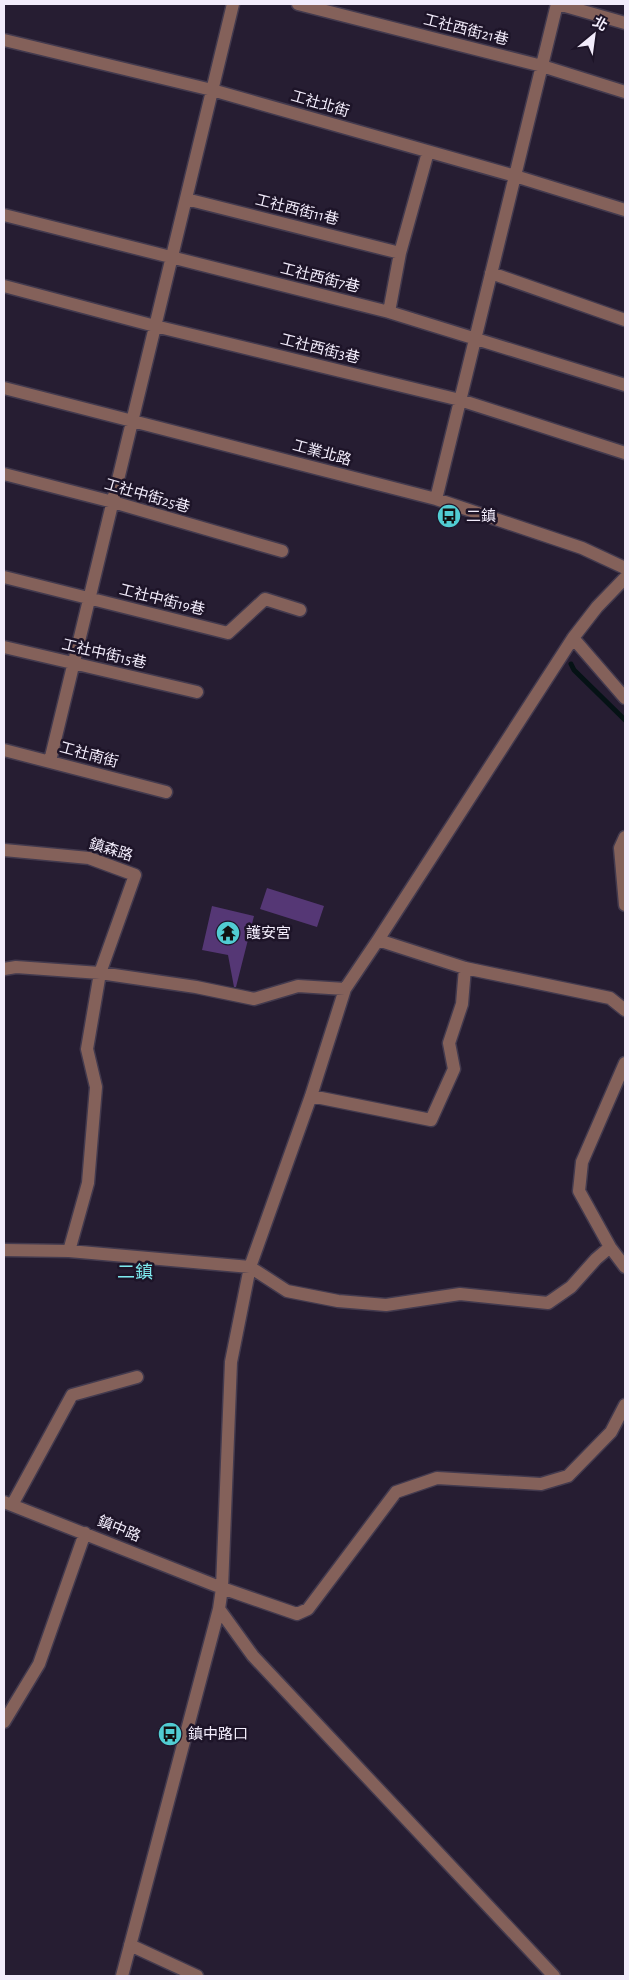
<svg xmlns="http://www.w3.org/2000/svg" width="629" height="1980" viewBox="0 0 629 1980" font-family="'Alegreya Sans','Noto Sans TC',sans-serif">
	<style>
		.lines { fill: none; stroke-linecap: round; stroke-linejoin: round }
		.stream { stroke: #051215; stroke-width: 5 }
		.building { fill: #553775 }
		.minor-casing { stroke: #433a4e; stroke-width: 15 }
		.minor { stroke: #84615a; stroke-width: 12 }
		.labels { text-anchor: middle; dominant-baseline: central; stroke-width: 5; stroke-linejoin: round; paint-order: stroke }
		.street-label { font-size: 15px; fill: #f2ecfb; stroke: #1d1428 }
		.poi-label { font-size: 15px; fill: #f2ecfb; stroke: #1d1428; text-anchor: start }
		.quarter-label { font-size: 18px; fill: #7eeaef; stroke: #1d1428 }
	</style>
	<rect width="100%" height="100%" fill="#261d32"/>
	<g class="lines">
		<path class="stream" d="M571 664 574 670 625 720"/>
	</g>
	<path class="building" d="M267 888 324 906 317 927 260 909Z
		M212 906 254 916 236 987H234L228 955 202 950Z"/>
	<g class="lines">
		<g class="minor-casing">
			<path id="minor" d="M298 4 542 66 625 92
				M558 4 625 23
				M4 40 212 90 515 176 625 210
				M186 199 400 253
				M4 215 389 312 625 385
				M491 273 625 320
				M4 286 155 326 460 400 625 453
				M389 312 400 253 428 152
				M4 388 436 499 582 548 625 568
				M4 474 113 502 282 551
				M436 499 557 4
				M4 577 228 633 265 599 300 610
				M573 638 625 698
				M4 647 197 692
				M4 750 166 792
				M50 761 233 4
				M625 837 620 848 625 905
				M4 850 89 858 135 875 100 973 87 1049 96 1087 88 1183 69 1251
				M378 940 465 968 610 998 625 1010
				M4 969 16 967 100 973 196 987 254 999 298 986 345 989
				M625 1063 582 1162 579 1191 610 1247 625 1267
				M311 1096 431 1120 454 1069 449 1043 462 1004 465 968
				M4 1250 69 1251 250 1267 287 1291 338 1301 386 1305 460 1294 548 1303 571 1287 596 1259 610 1247
				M4 1502 222 1588 297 1614 308 1609 396 1492 437 1478 541 1484 568 1476 611 1432 625 1405
				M12 1505 72 1395 137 1377
				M219 1609 253 1656 554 1976
				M4 1722 39 1664 85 1533
				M130 1945 197 1976
				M122 1976 219 1609 222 1588 231 1362 250 1267 311 1096 345 989 378 940 573 638 597 607 625 578"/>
		</g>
		<use href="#minor" class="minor"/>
	</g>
	<defs>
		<g id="bus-disc" transform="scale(1.25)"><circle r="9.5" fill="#51ccd2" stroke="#1d1428"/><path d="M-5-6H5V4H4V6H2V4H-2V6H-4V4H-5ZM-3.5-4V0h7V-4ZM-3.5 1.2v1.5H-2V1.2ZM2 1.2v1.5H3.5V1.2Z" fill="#111"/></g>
		<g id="temple-disc" transform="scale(1.25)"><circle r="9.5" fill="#51ccd2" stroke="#1d1428"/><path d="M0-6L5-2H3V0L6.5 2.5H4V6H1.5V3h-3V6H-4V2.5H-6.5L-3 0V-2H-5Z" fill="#111"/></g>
	</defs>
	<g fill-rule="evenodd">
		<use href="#bus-disc" x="449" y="516"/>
		<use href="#temple-disc" x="228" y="933"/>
		<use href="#bus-disc" x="170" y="1734"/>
	</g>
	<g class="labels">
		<g class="street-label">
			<text transform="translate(466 30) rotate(14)">工社西街21巷</text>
			<text transform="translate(320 104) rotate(16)">工社北街</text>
			<text transform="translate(297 210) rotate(14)">工社西街11巷</text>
			<text transform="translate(320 278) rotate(14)">工社西街7巷</text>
			<text transform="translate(320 349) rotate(14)">工社西街3巷</text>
			<text transform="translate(322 453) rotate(15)">工業北路</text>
			<text transform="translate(147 496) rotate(16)">工社中街25巷</text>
			<text transform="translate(162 600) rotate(14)">工社中街19巷</text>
			<text transform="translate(104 654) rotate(13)">工社中街15巷</text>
			<text transform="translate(89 755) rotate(15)">工社南街</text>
			<text transform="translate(111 850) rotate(17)">鎮森路</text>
			<text transform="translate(119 1529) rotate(22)">鎮中路</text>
		</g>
		<g class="poi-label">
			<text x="466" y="516">二鎮</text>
			<text x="246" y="933">護安宮</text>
			<text x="188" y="1734">鎮中路口</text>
		</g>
		<g class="quarter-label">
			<text x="135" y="1273">二鎮</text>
		</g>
	</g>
	<rect width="629" height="1980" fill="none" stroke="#f2ecfb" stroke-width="10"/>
	<g transform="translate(594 35) rotate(29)" stroke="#1d1428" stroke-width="4" paint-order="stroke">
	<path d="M0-4L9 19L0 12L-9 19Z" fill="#f2ecfb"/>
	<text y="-8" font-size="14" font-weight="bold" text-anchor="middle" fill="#f2ecfb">北</text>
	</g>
</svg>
